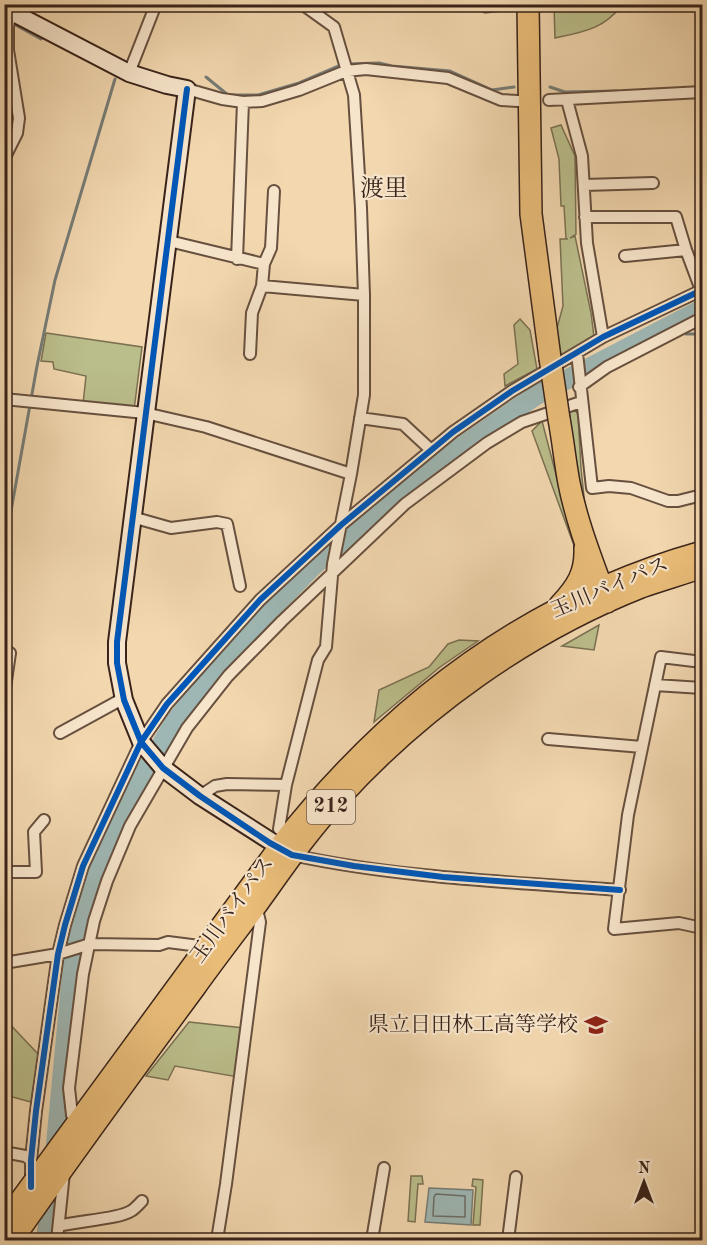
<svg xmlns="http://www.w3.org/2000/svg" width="707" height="1245" viewBox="0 0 707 1245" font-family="'Old Standard TT','Noto Serif JP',serif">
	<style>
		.green { fill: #babe8b; stroke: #7a7052; stroke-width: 1.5 }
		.water { fill: #9eb7b4; stroke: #767c76; stroke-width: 1.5 }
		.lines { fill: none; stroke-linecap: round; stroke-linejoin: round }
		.shore { stroke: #6c6d67; stroke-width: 1.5 }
		.stream { stroke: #767c76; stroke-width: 3 }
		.river { stroke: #9eb7b4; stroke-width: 20 }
		.street-casing { stroke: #67503f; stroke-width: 14 }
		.secondary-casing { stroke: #39231a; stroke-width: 20 }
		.highway-casing { stroke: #39231a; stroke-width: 24 }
		.street { stroke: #f7e5cb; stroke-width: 10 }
		.secondary { stroke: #f7e5cb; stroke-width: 16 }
		.highway { stroke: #e9bc78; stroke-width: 21 }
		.highway-bridge-casing { stroke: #39231a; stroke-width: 24; stroke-linecap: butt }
		.highway-bridge { stroke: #e9bc78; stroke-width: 21 }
		.cycleway-casing { stroke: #f7e5cb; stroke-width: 10 }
		.cycleway { stroke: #0057b8; stroke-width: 6 }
		.labels { text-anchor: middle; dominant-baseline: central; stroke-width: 4.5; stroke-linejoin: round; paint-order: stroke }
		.shield { fill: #f7e5cb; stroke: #725d4f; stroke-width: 1.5 }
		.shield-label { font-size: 20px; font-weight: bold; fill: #39231a }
		.street-label { font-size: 21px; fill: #39231a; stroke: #f7e5cb }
		.poi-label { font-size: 21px; fill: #39231a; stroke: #f7e5cb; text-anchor: end }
		.quarter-label { font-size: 24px; fill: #39231a; stroke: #f7e5cb }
	</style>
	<rect width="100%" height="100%" fill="#f2d7af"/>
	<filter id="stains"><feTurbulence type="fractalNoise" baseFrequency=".00333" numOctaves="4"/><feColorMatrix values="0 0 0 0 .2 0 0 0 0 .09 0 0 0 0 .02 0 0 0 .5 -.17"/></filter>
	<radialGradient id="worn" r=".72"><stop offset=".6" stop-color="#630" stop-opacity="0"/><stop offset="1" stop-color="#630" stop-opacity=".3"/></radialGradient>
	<path class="green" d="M465 5 512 4V5L510 10 485 13Z
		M554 5V4L622 5C604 29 583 32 555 38Z
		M561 125 575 156 576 234 570 238 575 236 591 313 594 337 556 358 554 339 563 306 560 239H568H566L564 206H561L559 159 551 128Z
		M520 319 530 330 537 369 505 386 504 374 518 364 514 325Z
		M46 333 142 347 134 410 83 404 86 376 54 369 53 362 41 361Z
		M575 409 578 415 581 468 585 506 572 460 565 411Z
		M542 421 576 551 532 431Z
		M599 625 594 650 562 646Z
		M459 640 478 641 440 667 374 722 379 690 429 667 448 644Z
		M4 1018 39 1055 31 1102 5 1095Z
		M189 1022 244 1028 238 1077 175 1066 168 1080 146 1076Z
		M411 1176H422L423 1184H418L415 1222 408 1221Z
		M473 1179 483 1180 480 1225H473L476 1187 472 1186Z"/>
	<path class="water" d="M429 1188 473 1190 471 1225 425 1222Z
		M53 1206 51 1240H37L39 1224Z"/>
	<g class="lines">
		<path class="shore" d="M436 1194 465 1196V1217L433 1216 434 1197Z"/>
		<path class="stream" d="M12 23 41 39
			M347 64 379 63 392 66 450 71 492 90 514 87
			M206 77 228 95H258L299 83 341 65
			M550 87 565 92 617 91
			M686 334H702
			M4 550 37 366 55 280 115 79"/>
		<path class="river" d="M47 1240 73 963 78 939 98 871 142 777 175 722 230 651 312 567 408 484 535 396 702 309"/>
		<g class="street-casing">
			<path id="street" d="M129 73 156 4
				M187 89 222 99 243 102 262 101 299 90 346 71 366 69 448 78 501 100 518 101
				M549 100 702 92
				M567 100 582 156 587 243 603 337
				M4 159 17 133 19 118 8 50V27L11 10
				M584 185 653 183
				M585 217H676L686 250 701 290
				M169 241 264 264
				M625 256 686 250
				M237 259 243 102
				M262 286 364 295
				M577 353 592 488 609 486 631 488 668 501H678L702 495
				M250 354 252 313 262 286 264 264 271 248 274 191
				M579 387 607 367 702 318
				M4 399 145 413 206 427 351 474
				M360 418 403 424 431 450
				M132 517 171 528 217 522 227 524 240 586
				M702 662 661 657 628 815 614 929 679 923 702 928
				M655 685 702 688
				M4 695 10 653
				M60 733 124 698
				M548 739 642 747
				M200 796 215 786 227 784 286 785 318 660 326 647 333 564 351 474 364 395V295L361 208 354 95 334 27 302 4
				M279 829 286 785
				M292 855C399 878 511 882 620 890
				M4 872H36L34 832 44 820
				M4 963 58 954 90 944 159 945 168 942 207 947
				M76 1125 72 1115 69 1088 83 974 94 921 107 881 130 826 187 728 228 676 282 621 405 504 487 443 522 422 581 402
				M4 1152 25 1156 31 1160
				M31 1182V1160L36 1111 58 954 65 925 83 866 141 742 167 704 260 600 341 525 453 432 512 391 603 337 702 290
				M59 1226C77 1221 119 1219 131 1211 135 1209 139 1204 142 1201
				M57 1240 64 1173
				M217 1240 226 1184 260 922 256 905
				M372 1240 384 1168
				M508 1240 516 1177"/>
		</g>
		<g class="secondary-casing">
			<path id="secondary" d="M4 8 129 73 167 85 187 89 117 642V663L124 700 141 742 163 768 200 796 289 853"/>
		</g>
		<g class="highway-casing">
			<path id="highway" d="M528 4 531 214 550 358
				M559 419C563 440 565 462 569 483 577 524 593 563 607 602
				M560 605C577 587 586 573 585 548
				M4 1223 279 848C390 706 527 601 702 552
				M12 1240C72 1155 133 1071 195 987 215 959 236 932 257 904 283 868 308 831 339 798 421 708 527 632 641 587 661 580 682 574 702 567"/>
		</g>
		<use href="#street" class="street"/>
		<use href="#secondary" class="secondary"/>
		<use href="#highway" class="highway"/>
		<g class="highway-bridge-casing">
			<path id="highway-bridge" d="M550 358 559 419"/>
		</g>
		<use href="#highway-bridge" class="highway-bridge"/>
		<g class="cycleway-casing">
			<path id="cycleway" d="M187 89 117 642V663L124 700 141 742 163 768 200 796 270 843 292 855 354 866 443 877 620 890
				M31 1187V1160L36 1111 58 954 65 925 83 866 141 742 167 704 260 600 341 525 453 432 512 391 603 337 702 290"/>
		</g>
		<use href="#cycleway" class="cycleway"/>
	</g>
	<defs>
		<g id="school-bare" transform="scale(1.8)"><path d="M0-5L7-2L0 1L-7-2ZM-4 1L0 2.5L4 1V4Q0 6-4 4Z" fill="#8f2418" stroke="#f7e5cb" stroke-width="2.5" paint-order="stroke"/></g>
	</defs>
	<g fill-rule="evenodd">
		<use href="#school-bare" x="596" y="1025"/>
	</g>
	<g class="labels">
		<rect class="shield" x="307" y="790" width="48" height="34" rx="4.5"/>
		<g class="shield-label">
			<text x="331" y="807">212</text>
		</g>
		<g class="street-label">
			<text transform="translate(610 588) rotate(-23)">玉川バイパス</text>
			<text transform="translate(233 910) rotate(-54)">玉川バイパス</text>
		</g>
		<g class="poi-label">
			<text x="578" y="1025">県立日田林工高等学校</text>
		</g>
		<g class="quarter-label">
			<text x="384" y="190">渡里</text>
		</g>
	</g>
	<rect width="707" height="1245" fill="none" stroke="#f2d7af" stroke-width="24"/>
	<rect x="6" y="6" width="695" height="1233" fill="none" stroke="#39231a" stroke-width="3"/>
	<rect x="12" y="12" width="683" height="1221" fill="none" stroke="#39231a" stroke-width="1.5"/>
	<g transform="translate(644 1182)" stroke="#f7e5cb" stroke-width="4.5" paint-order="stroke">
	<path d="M0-4.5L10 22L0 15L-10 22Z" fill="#39231a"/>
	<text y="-9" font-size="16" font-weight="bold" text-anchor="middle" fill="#39231a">N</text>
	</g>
	<rect width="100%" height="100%" filter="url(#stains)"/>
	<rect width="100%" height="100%" fill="url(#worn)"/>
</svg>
